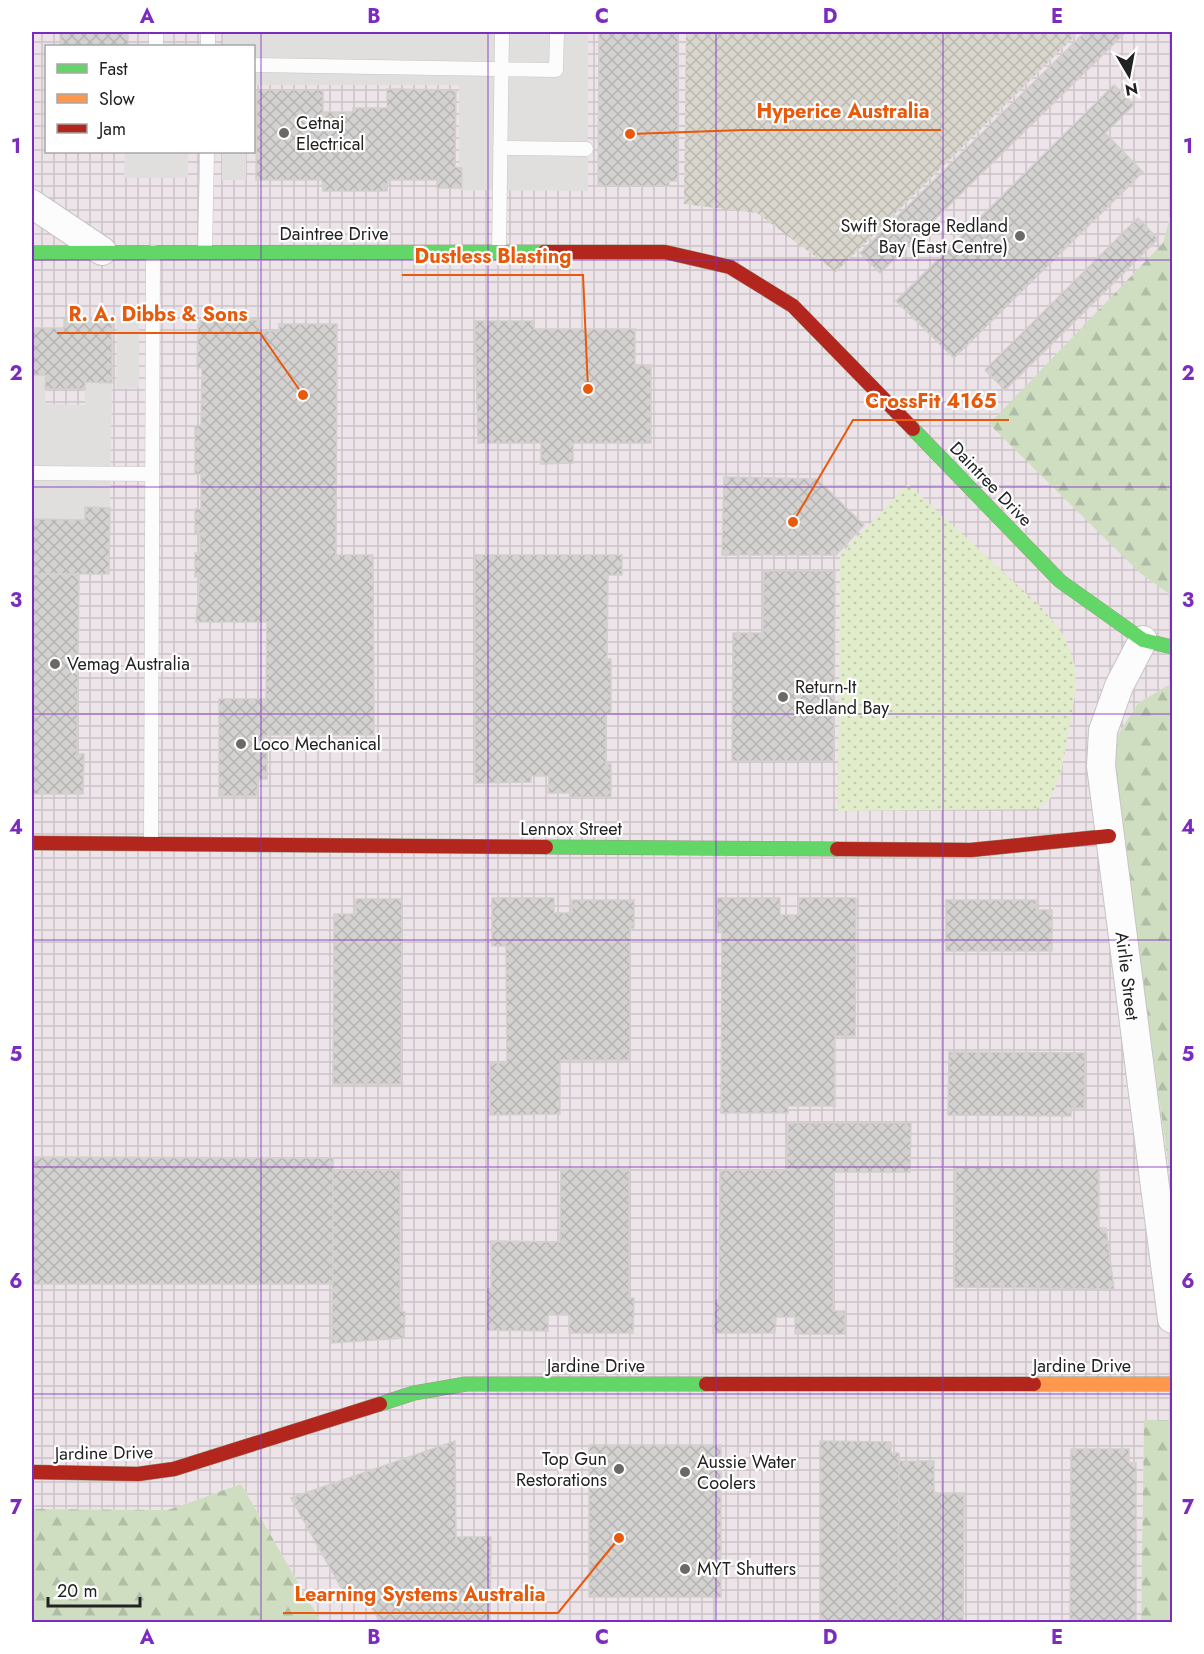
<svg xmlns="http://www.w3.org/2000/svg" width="1204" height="1654" viewBox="0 0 1204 1654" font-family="Jost,sans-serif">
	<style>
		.industrial { fill: url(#industrial-grid); fill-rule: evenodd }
		.construction { fill: url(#construction-cross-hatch) }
		.grass { fill: url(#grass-dots) }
		.forest { fill: url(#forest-firs) }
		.parking { fill: #e0dfde }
		.building { fill: url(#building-cross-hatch); stroke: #d3cfcc; stroke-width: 1.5 }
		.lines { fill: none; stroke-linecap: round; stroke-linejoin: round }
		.lane-casing { stroke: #c6c5c3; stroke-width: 15 }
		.street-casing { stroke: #c6c5c3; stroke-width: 30 }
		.fast-casing { stroke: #9b9982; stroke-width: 15 }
		.slow-casing { stroke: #9b9982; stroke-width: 15 }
		.jam-casing { stroke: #9b9982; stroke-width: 15 }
		.lane { stroke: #fdfcfc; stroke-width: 14 }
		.street { stroke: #fdfcfc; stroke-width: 28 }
		.fast { stroke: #63d668; stroke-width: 14 }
		.slow { stroke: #ff974d; stroke-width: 14 }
		.jam { stroke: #b3261e; stroke-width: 14 }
		.grid { fill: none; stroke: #7b2cbf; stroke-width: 1.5; stroke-opacity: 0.55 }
		.poi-dot { fill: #6a6968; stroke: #fff; stroke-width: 2 }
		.labels { text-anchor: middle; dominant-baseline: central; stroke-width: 4.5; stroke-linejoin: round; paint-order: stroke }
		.poi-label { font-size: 18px; fill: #222; stroke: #fff; text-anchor: start }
		.street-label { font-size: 18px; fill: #222; stroke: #fff }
		.leader { fill: none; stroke: #e8590c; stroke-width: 2 }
		.callout-dot { fill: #e8590c; stroke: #fff; stroke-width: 2 }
		.callout-label { font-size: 20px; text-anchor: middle; font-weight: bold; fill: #e8590c; stroke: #fff; stroke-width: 4.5; stroke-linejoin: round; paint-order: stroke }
		.neatline { fill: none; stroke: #7b2cbf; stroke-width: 2 }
		.grid-label { font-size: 20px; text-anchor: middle; font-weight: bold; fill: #7b2cbf }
	</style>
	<defs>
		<pattern id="industrial-grid" width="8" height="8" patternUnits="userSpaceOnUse" patternTransform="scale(1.5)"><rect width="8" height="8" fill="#ede4ea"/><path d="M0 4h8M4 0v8" fill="none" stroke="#cbc3c8"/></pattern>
		<pattern id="construction-cross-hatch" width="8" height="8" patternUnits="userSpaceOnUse" patternTransform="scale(1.5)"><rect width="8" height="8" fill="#d9d7cd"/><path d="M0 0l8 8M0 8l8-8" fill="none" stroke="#bab8b0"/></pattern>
		<pattern id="grass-dots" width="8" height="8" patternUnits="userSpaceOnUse" patternTransform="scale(1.5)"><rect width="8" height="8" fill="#e1eccb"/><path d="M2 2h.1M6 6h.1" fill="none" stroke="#c1caae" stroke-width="1.8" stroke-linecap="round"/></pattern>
		<pattern id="forest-firs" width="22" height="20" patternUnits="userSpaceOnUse" patternTransform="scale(1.5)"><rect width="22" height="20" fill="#cfdec1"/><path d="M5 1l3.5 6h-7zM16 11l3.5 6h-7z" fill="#b1bea6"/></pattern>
		<pattern id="building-cross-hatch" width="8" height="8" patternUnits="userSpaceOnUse" patternTransform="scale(1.5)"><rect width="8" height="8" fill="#d4d2d0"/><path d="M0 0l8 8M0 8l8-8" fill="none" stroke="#b6b4b2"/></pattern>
	</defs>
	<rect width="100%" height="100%" fill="#f0eeeb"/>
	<path class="industrial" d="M32 32H1172V209L1163 243 1096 314 1141 574 1172 596V683L1138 703 1117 736 1114 774 1172 1191V1420L1144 1421 1141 1622H321L241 1484 168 1510 32 1509ZM46 46H254V152H46Z"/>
	<path class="construction" d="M686 32H1079L836 272 757 213 684 204Z"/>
	<path class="grass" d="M908 484 1042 608 1065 637 1075 666 1076 690 1061 773 1050 799 1036 809 838 811 840 555Z"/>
	<path class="forest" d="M1172 210V596L1141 574 989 424 1163 243Z
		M1172 683V1191L1114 774 1117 736 1138 703Z
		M1144 1420H1172V1622H1141Z
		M241 1484 321 1622H32V1509L168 1510Z"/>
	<path class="parking" d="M223 32H588V191L459 190V85H254V46H223Z
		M125 152H188V178H124Z
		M222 152H246V180H222Z
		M117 317 139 318V388L116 389Z
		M32 375H46L45 404 85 405V382L112 383 110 508 86 507 85 520 32 519Z"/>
	<path class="building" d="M60 32H128V46H60Z
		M599 32H678V181H669V186H598Z
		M1085 32H1126L880 273 860 253Z
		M1114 85 1134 105 1105 133 1143 172 954 358 896 301Z
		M387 89 456 90 455 167 462 168V188H437V180H388L387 191H323L322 180H256L257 90H323V112H353V108H387Z
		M1138 218 1158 239 1005 390 985 370Z
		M64 319H112V383L85 382V389H45L46 375H32V328H64Z
		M259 320 260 331H279V324H337L336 555H373L374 735H267V779H259L256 796H219V699H266L267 622H196L200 576 195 577V553H200V533H195V509H201V474H195V426L201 425 202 368H197L198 321Z
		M475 321H534V329H635V365H651V443H573V463L541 464V443H478Z
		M724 477 817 479 864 525 836 555H722Z
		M85 507 110 508 109 574H32V519L85 520Z
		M475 555H622V575H608L607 659H611V713L606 714V764H611V797H570V793H548L549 776H531V782L475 783Z
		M764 571H835L834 761H732L733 633H763Z
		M32 574 79 575 77 754H84L83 794H32Z
		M492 898H554V913H572V900H634V928H630V1060H560V1114L490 1115V1063H507L506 946H492Z
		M717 898H780V915H798L799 898H856L855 1036H835V1106H788V1113H721L722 932H717Z
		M356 899H402L401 1084H333L334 914H356Z
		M946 900H1036V910H1052V951H946Z
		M949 1052 1085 1053 1084 1108H1071V1116L948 1115Z
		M788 1123H911L910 1172H834L833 1311H845L844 1334H795V1317H776L775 1333H713L714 1300H719L720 1170H787Z
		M32 1157 333 1158V1284H32Z
		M956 1167 1099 1169V1228H1106L1114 1289 954 1287Z
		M561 1169H629V1298H634L633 1333H569V1315H548V1331L486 1330V1288L491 1289V1241L560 1242Z
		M333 1170H400V1311L405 1312 404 1338 332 1343Z
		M455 1441 456 1537H491L490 1622H380L363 1593 349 1602 291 1498Z
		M820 1441 891 1442V1453H899L898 1622H820Z
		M589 1445H721V1597H589Z
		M1071 1449H1129V1463H1136V1622H1070Z
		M899 1461H934V1493H964L963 1622H898Z"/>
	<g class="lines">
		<g class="lane-casing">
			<path id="lane" d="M156 46V32
				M208 46V32
				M254 65 556 70 557 32
				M500 148 586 149
				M205 252 207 152
				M499 252 502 32
				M32 473 152 474
				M151 843 153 252"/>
		</g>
		<g class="street-casing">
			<path id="street" d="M32 204 102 251
				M1143 640 1119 686 1103 731 1101 766 1172 1319"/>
		</g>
		<g class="fast-casing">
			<path id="fast" d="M32 253 544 252
				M913 429 1060 581 1143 640 1172 647
				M546 847 837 849
				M380 1404 414 1393 466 1384H706"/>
		</g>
		<g class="slow-casing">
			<path id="slow" d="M1034 1384H1172"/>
		</g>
		<g class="jam-casing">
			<path id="jam" d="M544 252H665L730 267 793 306 913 429
				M32 843 546 847
				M837 849 971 850 1109 836
				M706 1384H1034
				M32 1472 138 1474 174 1469 380 1404"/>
		</g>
		<use href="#lane" class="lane"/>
		<use href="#street" class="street"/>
		<use href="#fast" class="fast"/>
		<use href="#slow" class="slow"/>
		<use href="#jam" class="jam"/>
	</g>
	<path class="grid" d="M261 32V1622M488 32V1622M716 32V1622M943 32V1622M32 260H1172M32 487H1172M32 714H1172M32 940H1172M32 1167H1172M32 1394H1172"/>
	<g class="poi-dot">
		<circle cx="284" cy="133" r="6"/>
		<circle cx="1020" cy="236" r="6"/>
		<circle cx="55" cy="664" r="6"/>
		<circle cx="783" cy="697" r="6"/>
		<circle cx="241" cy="744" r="6"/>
		<circle cx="619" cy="1469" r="6"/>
		<circle cx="685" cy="1472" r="6"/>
		<circle cx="685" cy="1569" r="6"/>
	</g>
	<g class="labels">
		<g class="poi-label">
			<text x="296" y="123">Cetnaj<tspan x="296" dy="21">Electrical</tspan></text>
			<text x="1008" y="226" text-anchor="end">Swift Storage Redland<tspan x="1008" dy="21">Bay (East Centre)</tspan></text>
			<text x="67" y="664">Vemag Australia</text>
			<text x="795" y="687">Return-It<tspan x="795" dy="21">Redland Bay</tspan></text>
			<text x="253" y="744">Loco Mechanical</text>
			<text x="607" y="1459" text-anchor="end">Top Gun<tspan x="607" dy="21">Restorations</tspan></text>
			<text x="697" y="1462">Aussie Water<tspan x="697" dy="21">Coolers</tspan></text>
			<text x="697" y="1569">MYT Shutters</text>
		</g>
		<g class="street-label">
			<text x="334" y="234">Daintree Drive</text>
			<text transform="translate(991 484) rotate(46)">Daintree Drive</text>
			<text x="571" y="829">Lennox Street</text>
			<text transform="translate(1127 976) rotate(83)">Airlie Street</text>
			<text x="596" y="1366">Jardine Drive</text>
			<text x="1082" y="1366">Jardine Drive</text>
			<text transform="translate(104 1453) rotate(-1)">Jardine Drive</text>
		</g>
	</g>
	<path class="leader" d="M630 134L744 130H941M588 389L583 275H402M303 395L260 333H57M793 522L853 420H1009M619 1538L558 1613H283"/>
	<g class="callout-dot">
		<circle cx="630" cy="134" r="6"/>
		<circle cx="588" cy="389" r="6"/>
		<circle cx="303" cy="395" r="6"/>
		<circle cx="793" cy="522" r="6"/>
		<circle cx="619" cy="1538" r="6"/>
	</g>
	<g class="callout-label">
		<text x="843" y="118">Hyperice Australia</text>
		<text x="493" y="263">Dustless Blasting</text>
		<text x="158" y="321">R. A. Dibbs &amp; Sons</text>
		<text x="931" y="408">CrossFit 4165</text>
		<text x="420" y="1601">Learning Systems Australia</text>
	</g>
	<rect width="1204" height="1654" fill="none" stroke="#ffffff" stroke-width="66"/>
	<rect x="45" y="45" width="210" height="108" fill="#ffffff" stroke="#a7a7a7" stroke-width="1.5"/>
	<rect x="57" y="64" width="30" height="9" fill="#63d668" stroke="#a7a7a7" stroke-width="1.5"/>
	<text x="99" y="75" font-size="18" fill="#222222">Fast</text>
	<rect x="57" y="94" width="30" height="9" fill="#ff974d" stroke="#a7a7a7" stroke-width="1.5"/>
	<text x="99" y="105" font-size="18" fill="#222222">Slow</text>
	<rect x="57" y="124" width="30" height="9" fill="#b3261e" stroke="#a7a7a7" stroke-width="1.5"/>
	<text x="99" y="135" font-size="18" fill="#222222">Jam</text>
	<g transform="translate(1129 75) rotate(170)" stroke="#ffffff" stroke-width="4.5" paint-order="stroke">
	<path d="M0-4.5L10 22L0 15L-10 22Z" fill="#222222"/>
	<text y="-9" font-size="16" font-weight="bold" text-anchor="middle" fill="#222222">N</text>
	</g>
	<path d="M48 1597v9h92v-9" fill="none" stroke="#222222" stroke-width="3"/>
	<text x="57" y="1597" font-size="18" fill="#222222" stroke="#ffffff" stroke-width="4.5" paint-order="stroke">20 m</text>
	<rect x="33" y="33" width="1138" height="1588" class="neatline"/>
	<g class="grid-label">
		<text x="147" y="23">A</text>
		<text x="374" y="23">B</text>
		<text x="602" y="23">C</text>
		<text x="830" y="23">D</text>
		<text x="1057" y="23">E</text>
		<text x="16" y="153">1</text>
		<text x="1188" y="153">1</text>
		<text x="16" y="380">2</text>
		<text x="1188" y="380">2</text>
		<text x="16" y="607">3</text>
		<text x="1188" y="607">3</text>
		<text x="16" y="834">4</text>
		<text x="1188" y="834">4</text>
		<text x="16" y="1061">5</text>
		<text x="1188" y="1061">5</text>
		<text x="16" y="1288">6</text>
		<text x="1188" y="1288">6</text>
		<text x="16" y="1514">7</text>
		<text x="1188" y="1514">7</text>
		<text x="147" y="1644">A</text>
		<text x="374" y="1644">B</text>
		<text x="602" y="1644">C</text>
		<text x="830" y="1644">D</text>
		<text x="1057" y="1644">E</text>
	</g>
</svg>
